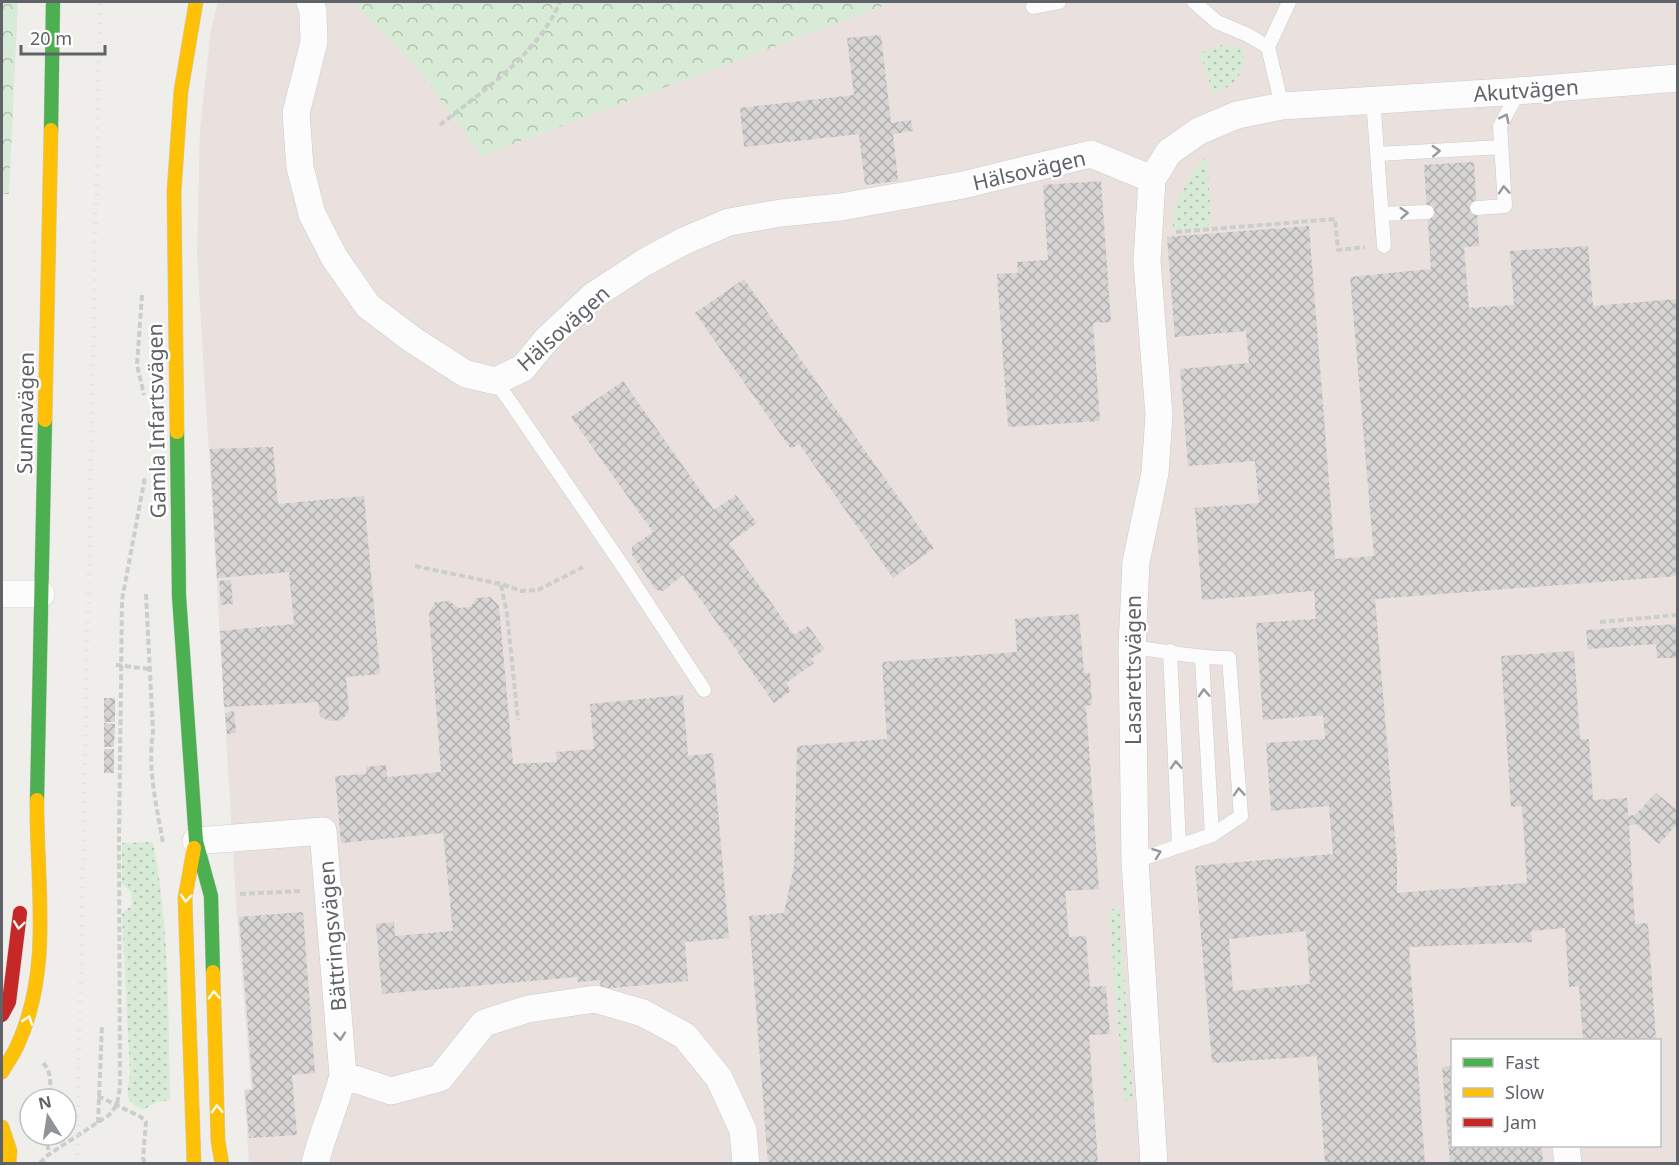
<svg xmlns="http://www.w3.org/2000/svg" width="1679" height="1165" viewBox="0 0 1679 1165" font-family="'Noto Sans',sans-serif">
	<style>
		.medical { fill: #eae0de; fill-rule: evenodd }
		.green { fill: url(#green-dots) }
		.forest { fill: url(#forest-crowns) }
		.building { fill: url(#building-cross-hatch); fill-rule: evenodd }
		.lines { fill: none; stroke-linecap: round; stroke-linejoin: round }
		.lane-casing { stroke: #cbcccc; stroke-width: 15 }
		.street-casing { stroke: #cbcccc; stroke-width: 28 }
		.fast-casing { stroke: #cacacb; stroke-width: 15 }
		.slow-casing { stroke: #cacacb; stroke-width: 15 }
		.jam-casing { stroke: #cacacb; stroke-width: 15 }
		.path { stroke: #cacfcc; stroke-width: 4; stroke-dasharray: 6 3; stroke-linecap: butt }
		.lane { stroke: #fdfcfc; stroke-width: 14 }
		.street { stroke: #fdfcfc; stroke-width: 27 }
		.fast { stroke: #4caf50; stroke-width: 14 }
		.slow { stroke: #ffc107; stroke-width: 14 }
		.jam { stroke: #c62828; stroke-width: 14 }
		.rail { stroke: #e4e4e4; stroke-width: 4.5; stroke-dasharray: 1.5 8; stroke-linecap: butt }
		.oneway { stroke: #96999c }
		.oneway2 { stroke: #f6fbf6 }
		.labels { text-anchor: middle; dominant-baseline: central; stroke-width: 5; stroke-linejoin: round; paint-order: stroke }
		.street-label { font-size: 21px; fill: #5f6368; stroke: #fff }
	</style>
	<defs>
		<pattern id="green-dots" width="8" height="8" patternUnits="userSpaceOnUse" patternTransform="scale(1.5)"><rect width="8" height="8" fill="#d8ebd6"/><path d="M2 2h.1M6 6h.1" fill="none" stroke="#b2c2b1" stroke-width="1.8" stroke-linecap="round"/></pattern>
		<pattern id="forest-crowns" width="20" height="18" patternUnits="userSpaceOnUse" patternTransform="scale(1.5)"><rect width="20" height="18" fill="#d8ebd6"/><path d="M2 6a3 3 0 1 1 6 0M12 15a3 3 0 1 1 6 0" fill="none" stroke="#b2c2b1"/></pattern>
		<pattern id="building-cross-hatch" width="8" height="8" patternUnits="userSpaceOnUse" patternTransform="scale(1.5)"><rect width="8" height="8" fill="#d6d5d3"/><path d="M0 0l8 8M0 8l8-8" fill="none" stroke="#b1b0af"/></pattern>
	</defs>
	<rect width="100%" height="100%" fill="#efeeea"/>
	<path class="medical" d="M218 2H352L420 71 482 156 894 2H1677V1163H249L244 1089 251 1088 237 917 197 256 200 129 211 29ZM1452 1040H1660V1146H1452Z"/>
	<path class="green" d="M1219 45 1241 47 1245 51C1240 80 1238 84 1211 94 1209 78 1207 67 1198 53L1212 49Z
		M1207 156 1211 222 1205 228 1176 231 1173 229C1172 203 1189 174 1207 156Z
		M153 842C170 928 168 1013 170 1100L156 1102 143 1110C123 1100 127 1095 130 1075L122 914 132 905 131 892 122 883V843Z
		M1119 908 1133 1099 1126 1101 1124 1099 1109 910Z"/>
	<path class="forest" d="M2 2H18L9 194H2Z
		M352 2H894L481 156 420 71Z"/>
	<path class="building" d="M881 35 891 123 911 120 913 131 893 134 898 181 865 185 859 134 744 147 740 108 854 95 847 38Z
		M1474 162 1479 246 1464 247 1469 308 1514 305 1510 251 1588 246 1593 306 1678 299V576L1375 599 1397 861V893L1527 883 1522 806 1511 807 1501 656 1574 651 1580 739H1589L1593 800 1627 798 1628 816 1635 815 1656 793 1678 811V823L1659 844 1636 824 1629 825 1635 924 1648 923 1656 1040H1583L1579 986 1569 987 1565 928 1531 931 1532 942 1409 947 1425 1164H1325L1317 1056 1212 1063 1195 866 1333 854 1329 806 1271 811 1266 743 1325 739 1323 715 1263 720 1256 623 1316 619 1314 591 1202 600 1195 508 1259 503 1255 461 1188 466 1180 369 1249 363 1246 331 1175 337 1167 237 1309 226 1335 559 1374 556 1350 277 1431 269 1424 165ZM1306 931 1310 984 1233 991 1229 939Z
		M1101 181 1111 322 1093 323 1100 421 1008 427 997 274 1018 273 1017 262 1048 260 1043 185Z
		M744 279 934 548 893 578 799 444 791 449 695 313Z
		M623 381 714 510 736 495 757 523 729 543 794 635 808 626 825 649 811 659 814 663 786 683 791 691 774 703 683 575 663 591 656 590 632 555V546L653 532 571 417Z
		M273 447 278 504 364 496 380 674 346 677 349 711 342 720 329 721 320 716 318 702 224 707 220 631 294 624 289 572 217 578 210 449Z
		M231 580 233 604 221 605 219 581Z
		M490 597 499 606 513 764 557 762 556 752 594 749 590 704 683 695 688 756 713 753 729 938 685 942 688 981 601 989 600 980 578 982 577 977 382 994 376 924 394 922 395 936 453 931 443 833 341 843 335 776 366 774V767L386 765 387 777 441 772 429 614 435 602 450 601 458 608 471 607 476 598Z
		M1079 614 1084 673H1090L1092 705 1086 706 1099 889 1065 891 1069 937 1086 936 1090 987 1106 986 1110 1034 1089 1035 1098 1164H768L749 916 784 913 794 866 797 746 887 739 882 662 1017 652 1015 619Z
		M1678 624V658H1657L1656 644 1588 649 1586 630Z
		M104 698H115V722H104Z
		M234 711 236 733 227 734 225 713Z
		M104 723 115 724 114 747H104Z
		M104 749H114V773H104Z
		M303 912 315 1073 292 1075 297 1135 249 1138 245 1091 253 1090 239 917Z
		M1452 1066V1146H1542L1543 1164H1450L1442 1067Z"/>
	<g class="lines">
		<g class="lane-casing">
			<path id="lane" d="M1194 2 1217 22 1248 35 1268 47
				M1033 7 1059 2
				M1268 47 1282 106
				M1268 47 1289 2
				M1373 99 1384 246
				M1378 154 1501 147
				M1477 208 1505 206 1500 126 1519 91
				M1382 214 1427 212
				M496 381 624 568 704 690
				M1132 647C1165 651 1196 658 1229 658L1241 816 1212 835 1135 861
				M1170 651 1179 845
				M1202 658 1212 835"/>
		</g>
		<g class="street-casing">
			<path id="street" d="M310 2 313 11 314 42 296 113 300 167 312 214 334 257 368 306 413 340 466 374 496 381 523 368 547 339 593 296 645 262 684 241 729 222 781 213 841 207 963 185 1091 154 1152 179
				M2 594H41
				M196 841 323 831 343 1075C336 1105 322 1133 315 1164
				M343 1075 391 1091 440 1078 484 1023 528 1009 595 999 643 1013 685 1036 719 1078 743 1130 746 1164
				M1566 1146 1568 1164
				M1154 1164 1135 861 1132 647 1136 562 1155 473 1159 415 1147 261 1152 179 1169 152 1199 131 1237 115 1282 106 1505 92 1678 78"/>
		</g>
		<g class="fast-casing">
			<path id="fast" d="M51 130 53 2
				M177 432 179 596 196 841 211 896 213 972
				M37 800 45 420"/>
		</g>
		<g class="slow-casing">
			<path id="slow" d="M45 420 51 130
				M177 432 174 192 181 91 196 2
				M194 848 185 898 194 1164
				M213 972 218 1141 222 1164
				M2 1072C7 1063 14 1054 18 1044 53 967 36 882 37 800
				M2 1127 10 1151 9 1164"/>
		</g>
		<g class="jam-casing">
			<path id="jam" d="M2 1015 9 1002 20 913"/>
		</g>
		<path class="path" d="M440 125C485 89 537 55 560 2
			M1176 232 1335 219 1338 250 1365 247
			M142 295 137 365 144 395
			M415 566 501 584 521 591 538 590 583 567
			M501 585 507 614 518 720
			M146 594 153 732C147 769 157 807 163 843
			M1600 622 1678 615
			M116 665 149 669
			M240 894 301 891
			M43 1063C53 1073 50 1086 49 1099
			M98 1096 141 1117 146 1122 143 1158 145 1164
			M98 1123 102 1025
			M48 1135V1155
			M40 1163 48 1155 109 1115 117 1105 120 1087 119 840 122 600 145 477"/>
		<use href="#lane" class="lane"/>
		<use href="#street" class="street"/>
		<use href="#fast" class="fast"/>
		<use href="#slow" class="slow"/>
		<use href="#jam" class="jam"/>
		<path class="rail" d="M77 1164 100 2"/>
	</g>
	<defs><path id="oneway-chevron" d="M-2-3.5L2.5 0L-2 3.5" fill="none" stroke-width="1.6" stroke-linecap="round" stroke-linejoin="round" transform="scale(1.5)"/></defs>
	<g class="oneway">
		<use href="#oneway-chevron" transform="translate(1505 118) rotate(-63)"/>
		<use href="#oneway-chevron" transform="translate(1436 151) rotate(-3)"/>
		<use href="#oneway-chevron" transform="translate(1504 190) rotate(-94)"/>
		<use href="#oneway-chevron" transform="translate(1404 213) rotate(-4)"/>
		<use href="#oneway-chevron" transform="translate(1204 693) rotate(-93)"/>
		<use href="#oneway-chevron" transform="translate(1176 765) rotate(-93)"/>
		<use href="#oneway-chevron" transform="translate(1239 792) rotate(-94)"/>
		<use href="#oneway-chevron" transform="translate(1157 853) rotate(-20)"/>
		<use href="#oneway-chevron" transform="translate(340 1036) rotate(85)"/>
	</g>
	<g class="oneway2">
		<use href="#oneway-chevron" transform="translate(186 898) rotate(94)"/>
		<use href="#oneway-chevron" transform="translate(19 925) rotate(97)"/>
		<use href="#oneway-chevron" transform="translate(214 995) rotate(-92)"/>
		<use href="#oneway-chevron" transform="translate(28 1020) rotate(-71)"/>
		<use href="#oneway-chevron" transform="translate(217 1109) rotate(-92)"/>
	</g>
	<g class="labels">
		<g class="street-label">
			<text transform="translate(1526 90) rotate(-4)">Akutvägen</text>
			<text transform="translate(1029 170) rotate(-13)">Hälsovägen</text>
			<text transform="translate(563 328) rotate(-42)">Hälsovägen</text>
			<text transform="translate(25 413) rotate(-89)">Sunnavägen</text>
			<text transform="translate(156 421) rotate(-91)">Gamla Infartsvägen</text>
			<text transform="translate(1133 670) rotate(-90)">Lasarettsvägen</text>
			<text transform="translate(332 936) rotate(-95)">Bättringsvägen</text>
		</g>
	</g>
	<rect width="1679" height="1165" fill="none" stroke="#5f6368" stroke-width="6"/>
	<rect x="1451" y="1039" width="210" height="108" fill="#ffffff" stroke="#bfc1c3" stroke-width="1.5"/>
	<rect x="1463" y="1058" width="30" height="9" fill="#4caf50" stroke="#bfc1c3" stroke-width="1.5"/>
	<text x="1505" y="1069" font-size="18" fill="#5f6368">Fast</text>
	<rect x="1463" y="1088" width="30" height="9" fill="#ffc107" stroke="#bfc1c3" stroke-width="1.5"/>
	<text x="1505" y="1099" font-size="18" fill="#5f6368">Slow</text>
	<rect x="1463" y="1118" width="30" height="9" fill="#c62828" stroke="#bfc1c3" stroke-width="1.5"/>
	<text x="1505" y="1129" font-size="18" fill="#5f6368">Jam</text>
	<g transform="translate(48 1117) rotate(348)"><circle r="28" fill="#ffffff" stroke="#bfc1c3" stroke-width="1.5"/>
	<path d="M0-4.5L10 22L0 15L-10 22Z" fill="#919496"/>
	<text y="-9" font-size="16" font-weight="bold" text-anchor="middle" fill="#5f6368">N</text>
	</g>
	<path d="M21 45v9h84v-9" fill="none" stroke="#5f6368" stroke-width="3"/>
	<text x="30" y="45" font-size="18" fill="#5f6368" stroke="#ffffff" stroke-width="4.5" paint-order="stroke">20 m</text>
</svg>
